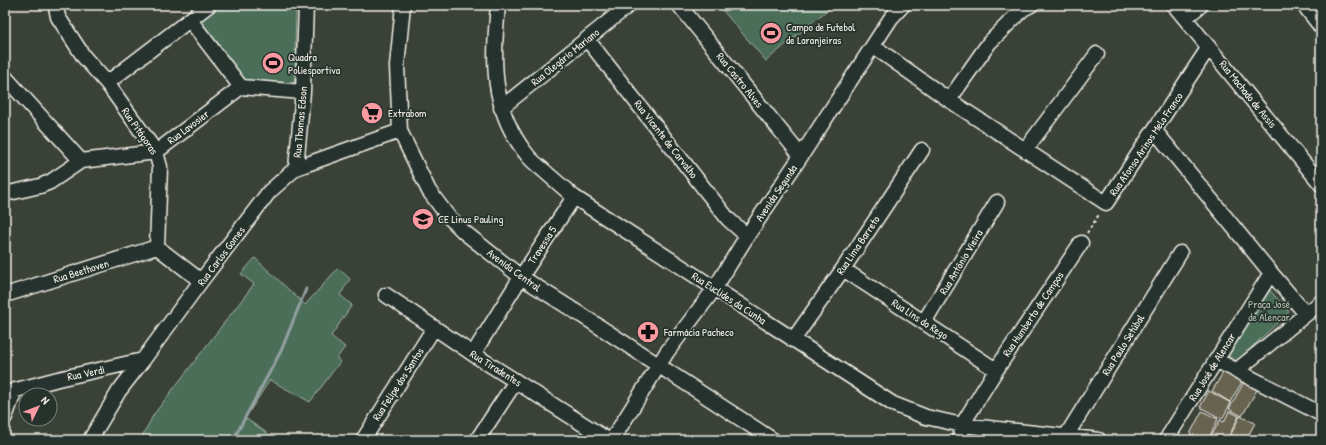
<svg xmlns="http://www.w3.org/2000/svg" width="1326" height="445" viewBox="0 0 1326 445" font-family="'Patrick Hand',sans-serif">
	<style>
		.green { fill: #4c6e59; stroke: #a0b0a0 }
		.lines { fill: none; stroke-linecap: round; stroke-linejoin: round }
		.stream { stroke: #95a1a2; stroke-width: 3 }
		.building { fill: #686451; stroke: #f4f1e8 }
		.minor-casing { stroke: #f4f1e8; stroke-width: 17 }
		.path { stroke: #f4f1e8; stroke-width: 2; stroke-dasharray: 3 3; stroke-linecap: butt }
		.minor { stroke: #26332d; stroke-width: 14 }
		.labels { text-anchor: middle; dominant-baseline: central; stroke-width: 3.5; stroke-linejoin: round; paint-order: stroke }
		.poi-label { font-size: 11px; fill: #f4f1e8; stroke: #26332d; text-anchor: start }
		.street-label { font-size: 11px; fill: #f4f1e8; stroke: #26332d }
		.park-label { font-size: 11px; fill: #b1bdaf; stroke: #26332d }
	</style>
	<rect width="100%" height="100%" fill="#3a4238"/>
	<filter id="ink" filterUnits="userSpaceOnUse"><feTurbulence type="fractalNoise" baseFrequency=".025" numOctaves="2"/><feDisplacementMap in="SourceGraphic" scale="8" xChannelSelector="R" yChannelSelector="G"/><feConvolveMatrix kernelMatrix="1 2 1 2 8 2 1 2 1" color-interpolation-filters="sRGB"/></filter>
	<g filter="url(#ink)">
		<path class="green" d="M218 5H296L295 50 297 51 294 85 240 83 196 22Z
			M718 5H833L766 61Z
			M255 258 305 305 338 268 350 279 340 295 352 305 331 336 345 347 337 358 340 362 310 402 270 380 245 418 277 440H140L154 414 254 284 241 274Z
			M1267 287 1289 312 1237 361 1224 354Z"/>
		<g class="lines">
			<path class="stream" d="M233 440 281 351 306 289"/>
		</g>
		<path class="building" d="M1224 371 1242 382 1230 402 1212 391Z
			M1244 382 1257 390 1242 416 1229 409Z
			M1209 391 1231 403 1222 419 1200 407Z
			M1202 411 1218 419 1208 440H1202L1190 434Z
			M1229 411 1239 416 1227 440H1209L1220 420 1224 422Z
			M1240 416 1255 423 1246 440H1228Z"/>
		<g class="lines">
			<g class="minor-casing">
				<path id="minor" d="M57 5 56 7 58 17 84 57 107 83 156 152 160 167 157 247
					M403 5 397 66 400 131 429 191 447 215 464 232 521 277 589 320 773 440
					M498 5C493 62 490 109 528 156 532 161 537 165 542 169 552 178 563 187 574 197L893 404 926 417 962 425 1099 440
					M679 5 801 156
					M1174 5 1321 184
					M1304 5 1321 27
					M1185 18 1201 5
					M190 20 241 87
					M587 39 728 219 747 236
					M873 46 949 100 1106 203 1209 47
					M5 77 81 161
					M107 83 209 5
					M949 100 989 43 1023 9 1031 5
					M501 108 629 5
					M1155 131 1271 273 1306 314
					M1025 150 1097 54
					M296 168 303 92 306 5
					M5 194 40 186 50 182 81 161 156 152 241 87 303 92
					M157 247 201 281
					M843 269 996 370
					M5 295 157 247
					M386 295 473 354 608 440
					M924 322 997 202
					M793 340 843 269 922 150
					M473 354 521 277 574 197
					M1216 360 1321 414
					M1236 371 1321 302
					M5 393 58 379 143 360
					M5 417 15 390
					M1066 436 1180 253
					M90 440 119 391 143 360 201 281 269 192 296 168 400 131
					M363 440 434 328
					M477 440 516 381
					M612 440 667 352 715 288 747 236 801 156 891 18 903 5
					M960 440 962 425 996 370 1081 243
					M1166 440 1271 273"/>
			</g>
			<path class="path" d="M1087 233 1100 213"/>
			<use href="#minor" class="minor"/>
		</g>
	</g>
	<defs>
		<g id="stadium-disc" transform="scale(1.15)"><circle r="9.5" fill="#ff9aa2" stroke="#26332d"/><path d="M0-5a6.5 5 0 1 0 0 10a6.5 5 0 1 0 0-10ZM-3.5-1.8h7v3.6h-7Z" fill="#111"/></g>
		<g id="supermarket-disc" transform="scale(1.15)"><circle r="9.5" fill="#ff9aa2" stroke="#26332d"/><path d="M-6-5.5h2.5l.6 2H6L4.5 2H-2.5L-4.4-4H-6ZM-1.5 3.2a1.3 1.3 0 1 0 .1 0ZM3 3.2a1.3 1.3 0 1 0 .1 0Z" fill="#111"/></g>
		<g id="school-disc" transform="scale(1.15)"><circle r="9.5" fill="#ff9aa2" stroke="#26332d"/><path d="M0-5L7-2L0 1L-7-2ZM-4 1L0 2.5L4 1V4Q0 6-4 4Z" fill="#111"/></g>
		<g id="pharmacy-disc" transform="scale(1.15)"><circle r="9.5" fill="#ff9aa2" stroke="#26332d"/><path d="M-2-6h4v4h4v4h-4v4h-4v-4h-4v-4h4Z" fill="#111"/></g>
	</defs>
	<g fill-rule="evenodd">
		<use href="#stadium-disc" x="771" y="33"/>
		<use href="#stadium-disc" x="273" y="63"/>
		<use href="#supermarket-disc" x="372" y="113"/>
		<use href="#school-disc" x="423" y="219"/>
		<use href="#pharmacy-disc" x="648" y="332"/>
	</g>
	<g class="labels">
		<g class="poi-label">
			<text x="786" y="27">Campo de Futebol<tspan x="786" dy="13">de Laranjeiras</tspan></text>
			<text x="288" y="57">Quadra<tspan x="288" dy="13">Poliesportiva</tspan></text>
			<text x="388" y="113">Extrabom</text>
			<text x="438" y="219">CE Linus Pauling</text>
			<text x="664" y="332">Farmácia Pacheco</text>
		</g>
		<g class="street-label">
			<text transform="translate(565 57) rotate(-39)">Rua Olegário Mariano</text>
			<text transform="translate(740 80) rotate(51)">Rua Castro Alves</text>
			<text transform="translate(1248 94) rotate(51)">Rua Machado de Assis</text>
			<text transform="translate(300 122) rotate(-85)">Rua Thomas Edson</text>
			<text transform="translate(188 127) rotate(-37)">Rua Lavosier</text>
			<text transform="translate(140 131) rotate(55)">Rua Pitágoras</text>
			<text transform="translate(666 139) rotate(52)">Rua Vicente de Carvalho</text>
			<text transform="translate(1146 144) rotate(-56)">Rua Afonso Arinos Melo Franco</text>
			<text transform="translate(776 193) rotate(-56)">Avenida Segunda</text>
			<text transform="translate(542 245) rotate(-57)">Travessa 5</text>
			<text transform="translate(858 245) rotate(-56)">Rua Lima Barreto</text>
			<text transform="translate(221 256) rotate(-53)">Rua Carlos Gomes</text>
			<text transform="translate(961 262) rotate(-59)">Rua Antônio Vieira</text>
			<text transform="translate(514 270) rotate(36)">Avenida Central</text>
			<text transform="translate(81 271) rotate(-17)">Rua Beethoven</text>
			<text transform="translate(729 298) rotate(33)">Rua Euclides da Cunha</text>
			<text transform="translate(1033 314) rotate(-56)">Rua Humberto de Campos</text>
			<text transform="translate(920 319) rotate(33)">Rua Lins do Rego</text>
			<text transform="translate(1123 345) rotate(-58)">Rua Paulo Setúbal</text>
			<text transform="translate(1212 367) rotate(-58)">Rua José de Alencar</text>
			<text transform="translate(496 368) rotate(32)">Rua Tiradentes</text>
			<text transform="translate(86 373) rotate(-12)">Rua Verdi</text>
			<text transform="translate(398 384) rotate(-57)">Rua Felipe dos Santos</text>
		</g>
		<g class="park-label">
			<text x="1269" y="304">Praça José<tspan x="1269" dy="13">de Alencar</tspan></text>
		</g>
	</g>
	<rect width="1326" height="445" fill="none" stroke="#26332d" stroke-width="20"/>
	<rect x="10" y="10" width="1306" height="425" fill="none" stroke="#f4f1e8" stroke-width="1.5" filter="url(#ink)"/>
	<g transform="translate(38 407) rotate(47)"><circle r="19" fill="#26332d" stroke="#787f78"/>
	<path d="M0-3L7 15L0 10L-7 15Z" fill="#ff9aa2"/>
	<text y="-6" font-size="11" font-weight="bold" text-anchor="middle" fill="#f4f1e8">N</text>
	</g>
</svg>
